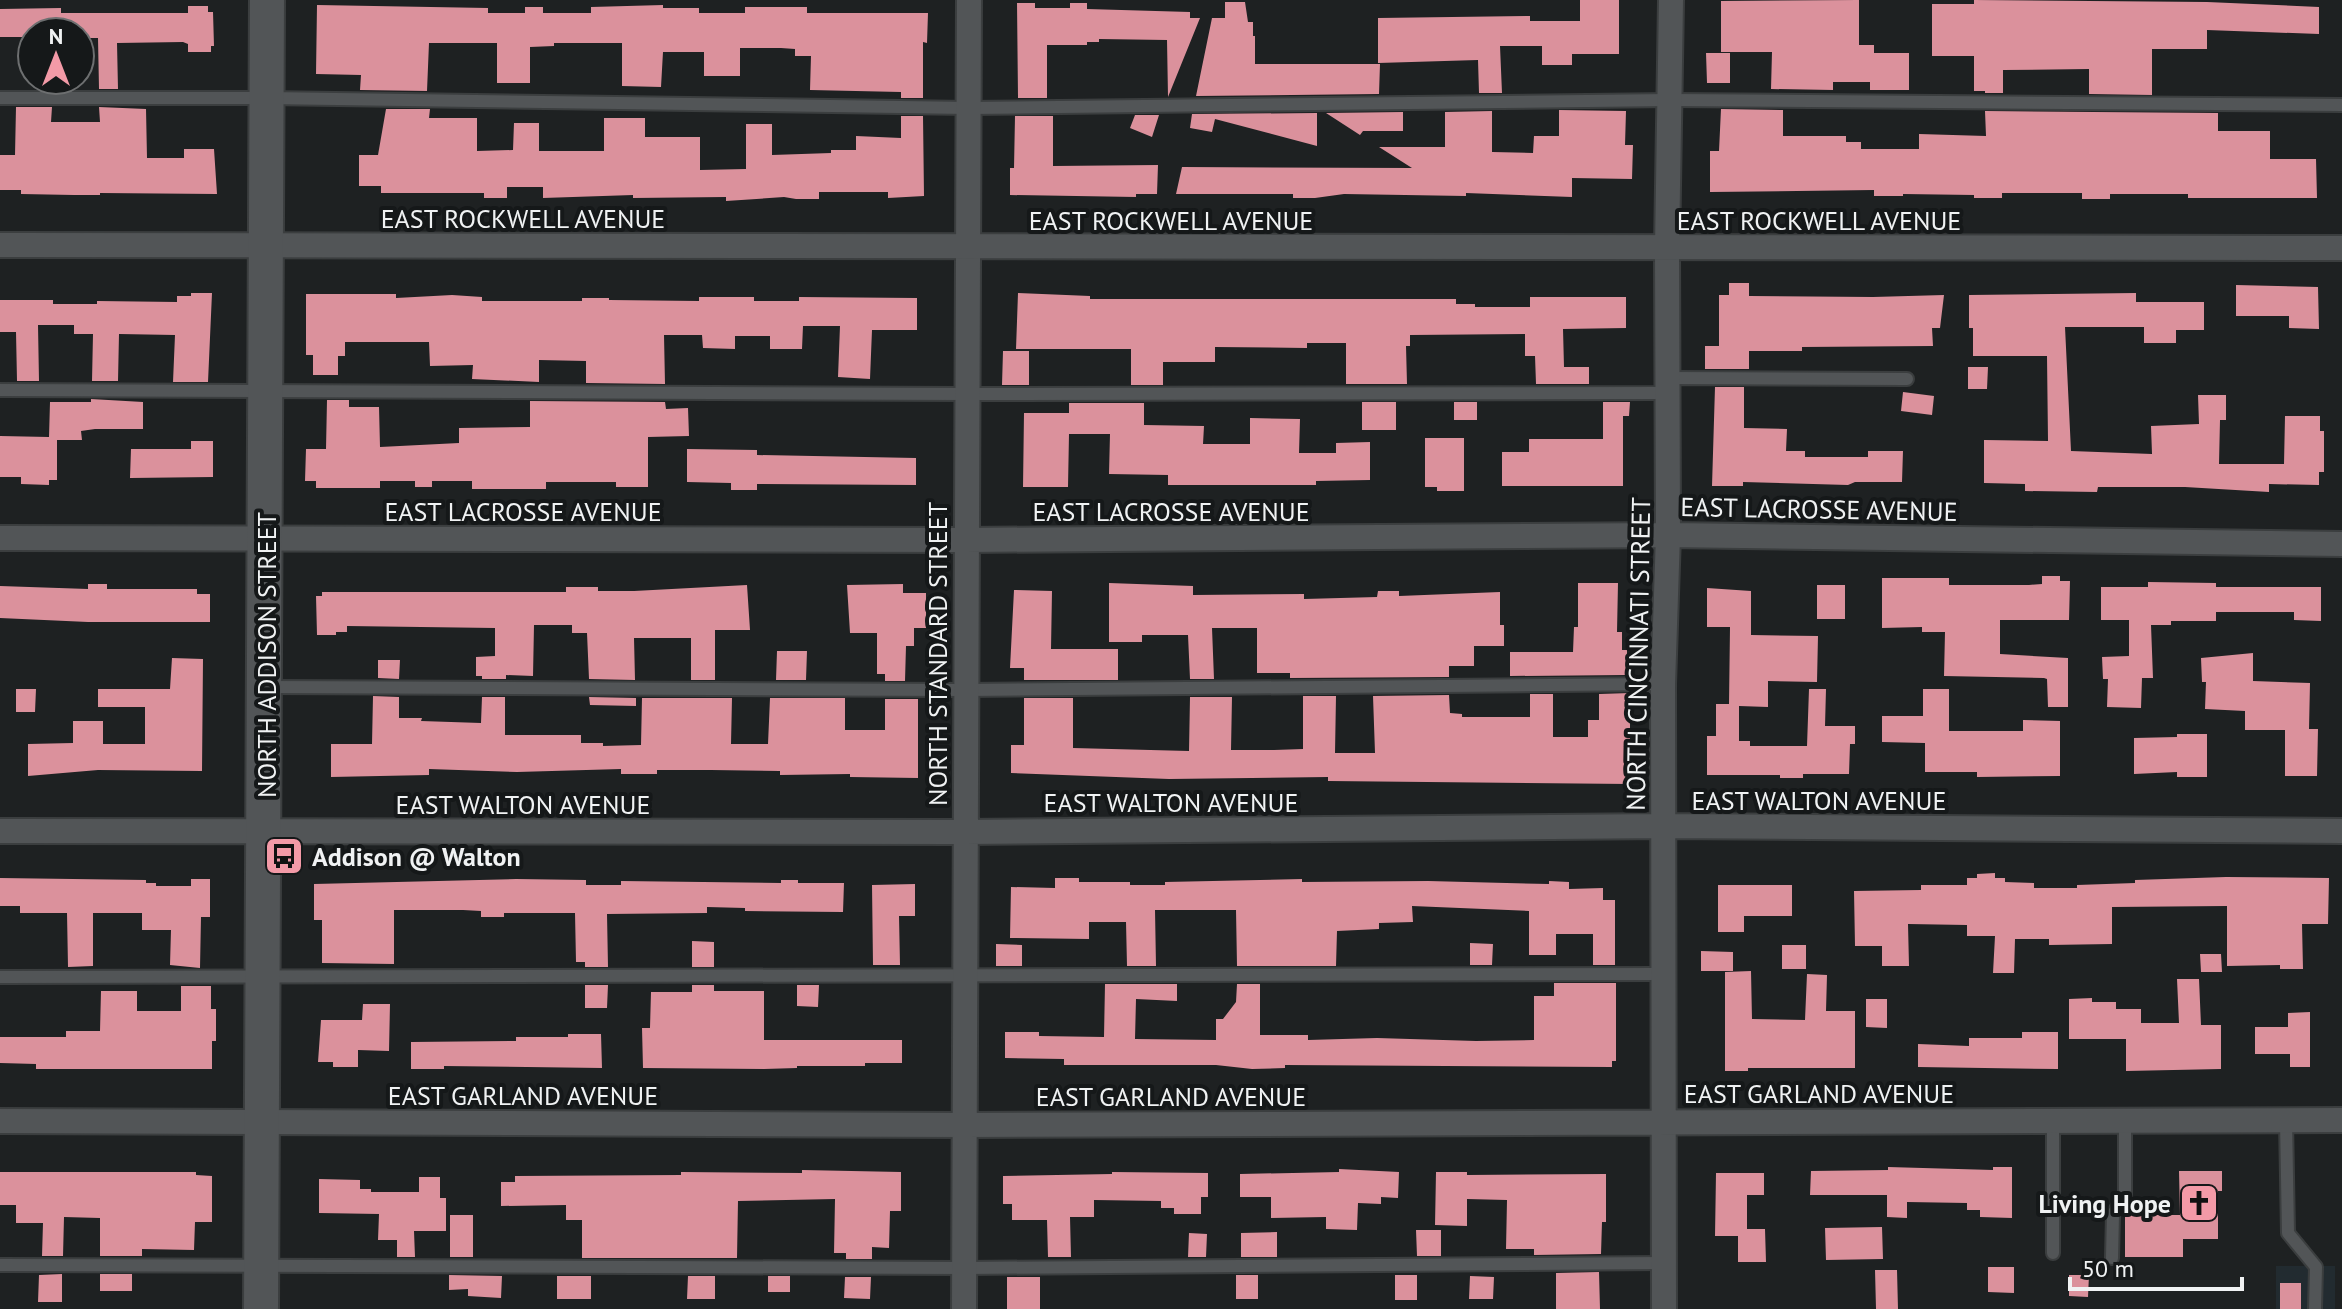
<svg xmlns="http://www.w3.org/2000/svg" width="2342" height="1309" viewBox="0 0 2342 1309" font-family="'PT Sans',sans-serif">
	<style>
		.built { fill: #222b30 }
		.building { fill: #db919c }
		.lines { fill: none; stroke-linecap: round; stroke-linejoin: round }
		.lane-casing { stroke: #3b3e3f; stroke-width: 16 }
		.street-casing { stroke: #3b3e3f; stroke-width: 28 }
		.secondary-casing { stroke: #3b3e3f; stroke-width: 38 }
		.lane { stroke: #525557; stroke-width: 12 }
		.street { stroke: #525557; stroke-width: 24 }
		.secondary { stroke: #525557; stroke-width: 34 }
		.labels { text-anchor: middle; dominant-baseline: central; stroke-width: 8; stroke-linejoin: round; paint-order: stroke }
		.street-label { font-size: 26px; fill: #f0f2f3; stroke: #151819 }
		.poi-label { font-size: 26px; font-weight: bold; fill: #f0f2f3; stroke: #151819; text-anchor: start }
	</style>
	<rect width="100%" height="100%" fill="#1e2122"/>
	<path class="built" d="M2276 1266H2335V1309H2276Z"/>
	<path class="building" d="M1580 0H1619V54H1572V65H1542V46H1500L1502 93H1479L1478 60 1378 63V18L1530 16V21H1580Z
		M1859 0V45H1874V53H1909V90H1870V82H1833V90L1771 89 1772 52H1721V1Z
		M1974 0 2207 2 2319 7V34L2207 30V49H2152V95L2089 94V69L2003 70V93H1985V91H1974V56H1932V4H1974Z
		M1225 2H1245L1248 22H1253V36H1255V64H1380L1379 94 1196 96 1212 18H1225Z
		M1017 3H1035V8H1070V3H1087V9L1190 12V18H1200L1168 97 1167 40 1099 39V42H1087V45H1047V98H1018Z
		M317 5 488 8V13H525V7H543V13H591V7L663 5V8H699V13H745V7H807V13H928L927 43 923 42V98H901V92L810 90 811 56H795V49L781 48H740V76H704V52H663L661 87 622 86V43H554V46L530 47V83H497V43H429L427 91 360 90 361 75 316 74Z
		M188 6H208V12H213L214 46H211V52H188V44L183 42 117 43 118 89H99L98 38H80V32H32V37H0V9L61 8V13H188Z
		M1706 53H1730V83H1707Z
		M16 107H52L51 122H100L99 107 146 109 147 158H184V149H214L217 194 100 193V195H74L21 194V190H0V155H15Z
		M386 109H430L429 118H477V151L513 150 514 123H539V151H604V118H645V137H700V170L746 169V124H772V155L831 153V150H856V136L901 138V116H923L924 196 888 198V192H819V199H796L784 197 726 201V197L633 198V195L543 198V187H507V198H484V193H381V186H359V155H378Z
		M1721 109 1783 110V136H1846V142H1861V149H1919V134L1986 136 1985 111 2218 113V131H2270V159H2316L2317 198H2188V194H2110V199H2082V193H2002V198H1974V195L1903 194V196H1874V190L1710 192V151H1719Z
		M1559 110 1626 111 1625 145H1633L1632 179 1572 178V197L1466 193V196L1344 194 1315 198H1293V194H1176L1182 167 1412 168 1379 147H1445V112L1492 111V152L1533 153 1534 136H1559Z
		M1403 112V131H1363L1360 135 1326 113Z
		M1317 113V146L1215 119 1212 132 1190 128 1192 114Z
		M1135 115H1159L1152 137 1130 128Z
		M1015 116H1053V166L1158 165 1157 194H1136V197L1010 195V168H1014Z
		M1729 283H1749V296L1873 297 1944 295 1940 328H1932L1933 346 1802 347V351H1749V369H1705V346H1719V295H1729Z
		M2236 285 2318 287 2319 329 2289 328V316H2236Z
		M191 293H212L208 382H173L175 335 119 334 118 381H92L93 334H74V325H38L39 381H17L16 332H0V300H53V304H97V301L177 302V296H191Z
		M1018 293 1090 296V299H1456V304H1475V307H1530V297H1626V328L1563 329 1564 367H1589V384H1536L1535 356H1525V334L1410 335V346H1406L1407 384H1346V343H1307V348L1215 347V362H1163V385H1131V349H1016Z
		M2136 293V302H2204V330H2176V343H2144V327H2065L2071 451 2152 454 2151 426 2199 424 2198 395H2226V420H2220L2219 464H2284L2285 416H2320V431H2324V472H2319V485L2269 484V492L2185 487H2098L2097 492 2025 491V484L1984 483V440L2048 441 2047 356H1973V328H1969V295Z
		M306 294H396V298L452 295 482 297V301H582V298H609V300L699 301V297H754V301H799V297L917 298V330H872L870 379 838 377 840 326H803L802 349H770V336H735V349L703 348 702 335H664L665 384 586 383V361L539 360V382L472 379 473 365 430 366 429 342H345V356H338V375H313V355H306Z
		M1003 351H1029V385H1002Z
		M1968 367H1988L1987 389H1968Z
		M1715 387H1744V428L1787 429 1786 451H1805V457H1868V451H1903L1902 482H1855L1848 485 1743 482V486H1712Z
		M1903 392 1934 396 1932 415 1901 411Z
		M91 399 143 402V429H95L81 431 82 440H57V480H49V485L21 484V477H0V436L49 437 50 402H91Z
		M327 400H349V407H379L380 447 459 443V428L530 427V401L665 402 666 409 688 408 689 436 648 437V487H616V482H546V489H472V481H432V487H415V481H380V488H316V481H305L306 449H326Z
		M1362 402H1396V430H1362Z
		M1454 402H1477V420H1454Z
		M1603 402H1630L1629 416H1623V486H1502V452H1529V439H1603Z
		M1069 403H1144V425L1204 426 1203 444H1250V418L1300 419 1299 453H1336V443L1370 442V480L1316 481V485H1168V475L1109 474 1110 434H1069L1068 487H1023L1024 413H1069Z
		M1425 438H1464V491H1437V487H1425Z
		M191 441H213V477L130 478 131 449H191Z
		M687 449 757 450V455L916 458V485L757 484V490H731V483L687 482Z
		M2042 576H2060V581H2070L2069 620H2000V654L2068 658V707H2048L2047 679 2044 678 1944 676 1945 632H1922V627L1882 628V578H1949V585H2029L2042 584Z
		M2148 582 2216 583V587H2321V621L2294 620V612H2216V621H2171V625H2151L2153 678H2142L2141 708 2107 707 2108 679H2103L2102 657 2129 656V620H2101V587H2148Z
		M1109 583 1193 586V595L1304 594V599L1377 597 1378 591H1399V596L1500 592V625H1504V646H1474V666H1449V677L1290 678V673H1257V628H1212L1214 679H1190L1188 635H1142V642H1109Z
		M1578 583H1618L1617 632H1622V650H1627V675L1510 676V652H1573L1574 627H1578Z
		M88 584H107V589H197V594H210V622H88L0 618V586L88 589Z
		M903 584V593H926V628H914V646H906L905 681H885V674H877V633H850L847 585Z
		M747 585 750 630H715V680H691V638H634L635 680 589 679 587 633H572V625H534L533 676 506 675V679H482V676H476V657L495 656V628L347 626V632H336V635H317L316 596H322V592H566V587H598V591H634Z
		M1817 585H1845V619H1817Z
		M1707 588 1751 591V635L1818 636 1817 682 1768 681V707L1739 706V741H1750V746H1807L1809 689H1826L1825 726H1855V744H1850L1849 774H1803V778H1780V775H1707V736H1716V704H1729L1730 627H1707Z
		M1014 590 1052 591 1051 649H1118V680H1024V668H1010Z
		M777 651H807L806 680H776Z
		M2253 653V681L2310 683 2309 729H2318L2317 776H2285V730H2245V711L2205 709 2206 682H2202L2201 658Z
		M172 658 203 659 202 771 98 770 28 776V744L73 743V721H103V744H145V707H98V689H170Z
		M378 660H400L399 679 378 678Z
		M16 689H36L35 712H16Z
		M1923 689H1949V731H2023V720L2060 721V776L1977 777V772H1925V743L1882 742V716H1923Z
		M1630 693V784L1328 781V777L1169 779 1011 773V745H1024V698H1073V748L1189 751 1190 697H1232L1231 750H1274L1303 749V696H1336L1335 753H1375L1373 696 1449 695 1450 713 1462 714V717H1530V694H1553V737H1588V720H1599V694Z
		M373 696 399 697V718H422L421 721 481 723 482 697H505V735H581V743H603V746L641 745 642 698H732L731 744H768L770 698H845V730H885V699H918V778L850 777V774L780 775V771L711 770H657V774H621V769L517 772 429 769V775L331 777V744H372Z
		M589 697 636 698V706L590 705Z
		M2177 734H2207V777H2177V772L2134 774V738L2177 737Z
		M1995 873V878H2005V882L2034 883V888H2077V885L2135 883V880L2226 877 2329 878 2328 924H2302L2303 969H2280V965L2227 966V906L2112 907V944L2049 945V939H2015L2014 973H1993L1995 936H1967V925L1908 924 1909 966H1882V946H1855L1854 891 1921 890V885H1967V878H1977V874Z
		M0 878 146 880V883H156V886H191V879H210V917H201L200 968 170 965 171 930H142V913H93V966L68 967 67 913H20V906H0Z
		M1055 878H1079V882H1130V885H1165V882L1302 879V882L1428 881 1549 884V881L1569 882V889L1603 888V900H1615V965H1593V934H1556V955H1529V911L1412 906 1413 922 1379 923V929L1337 931 1336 966H1237L1236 910H1155L1156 966H1127L1126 922H1089V939L1010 938 1011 887 1055 888Z
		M516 879 586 880V885H621V881L781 883V880H798V883H844L843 912 745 911V908L707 907V913L607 914 608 967H585V962H576L575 913H504V917H481V911L463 910H394V964L322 963V920H314V884Z
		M915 884V916H899L900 965H873L872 885Z
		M1718 885H1792V916H1744V932H1718Z
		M692 941 714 942V967H692Z
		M1470 943 1493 944 1492 965H1470Z
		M996 944 1022 945V966H996Z
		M1782 945H1806V969H1782Z
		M1701 951 1733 952V971H1701Z
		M2200 954H2221L2222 972H2201Z
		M1751 971 1752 1019 1805 1020 1807 974 1827 975 1826 1011H1855V1068H1748V1071H1725V972Z
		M2177 979H2199L2201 1025H2221V1069L2126 1071V1039H2069V999L2092 998V1002H2116V1009H2141V1023H2179Z
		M1554 983H1616V1061H1612V1067L1285 1065V1068L1252 1069 1216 1065H1064V1059L1005 1058V1032H1039V1036L1104 1037 1105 984H1177V1001L1136 999 1135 1039 1216 1040V1019H1223L1236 1002 1237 984H1260V1035H1308V1040L1377 1038 1476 1041 1534 1040V996H1554Z
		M585 985H608L607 1008H585Z
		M692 985H714V991H764V1040H902V1063H865V1066H797V1068L764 1069 643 1068 642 1028H650L651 992H692Z
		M797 985H819L818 1007 797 1006Z
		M181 986H211V1009H216V1041H212V1069H36V1064L0 1063V1037H66V1031H100L101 991H137V1011H181Z
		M1866 999H1887V1028L1866 1027Z
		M363 1004H390L389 1051 358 1050V1067H333V1062H318L321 1020H362Z
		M2310 1012V1067H2290V1054H2255V1027H2288V1013Z
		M2022 1032H2058V1069L1918 1067V1044L1969 1046V1038H2022Z
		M568 1034H601L602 1068 444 1066V1069H411V1042L516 1041V1037H568Z
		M1888 1167 1993 1170V1167H2012V1218L1980 1217V1210H1967V1203L1907 1202V1218L1887 1217V1195H1810L1811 1171 1888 1170Z
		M1339 1169 1399 1172 1398 1198 1381 1197V1204L1358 1203 1357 1230 1326 1229V1217L1271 1218V1197H1240V1174L1339 1172Z
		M802 1170 901 1172V1211H890L889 1248 872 1247V1259H846V1253H834L835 1199 738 1201 737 1258H582V1220H566V1205L501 1206V1182H515V1176L681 1175V1172L802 1173Z
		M2179 1171H2222V1191H2218V1239H2183V1257H2125V1215H2180Z
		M0 1172H196V1175L212 1176V1222H195L194 1250 142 1249V1256H100V1218L64 1217 63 1256H42L43 1223H16V1205H0Z
		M1112 1172 1208 1173V1197H1201V1214H1174V1208H1161V1201L1094 1200V1217H1070L1071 1257H1048L1047 1220H1012V1204H1003V1176L1112 1174Z
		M1436 1172H1467V1175L1606 1174V1222H1602L1601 1254 1534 1255V1249H1506L1507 1200 1467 1199V1226L1435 1225Z
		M1716 1173H1764V1195H1747V1229H1765L1766 1262H1738V1236H1715Z
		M419 1177H440V1198H446V1231H414L415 1257H397V1240H378L379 1214 319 1213V1179L360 1180V1189H371V1192H419Z
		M450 1215H473V1257H450Z
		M1882 1227 1883 1259 1826 1260 1825 1228Z
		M1416 1230H1441V1256H1417Z
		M1277 1232V1257H1241V1233Z
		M1189 1233 1207 1234 1206 1257H1188Z
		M1988 1267H2014V1293L1988 1292Z
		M1875 1270H1897L1898 1309H1876Z
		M1599 1272 1600 1309H1556V1273Z
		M62 1274V1302H38L39 1275Z
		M100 1274H132V1291H100Z
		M449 1275 502 1276 501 1298 468 1296V1289L449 1290Z
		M1236 1275H1258V1299H1236Z
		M1395 1275H1417V1300H1395Z
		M2069 1275H2089L2088 1297 2069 1296Z
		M557 1276H591V1299H557Z
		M688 1276H715V1299H687Z
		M768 1276H790V1292H768Z
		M1470 1276 1494 1277 1493 1299H1469Z
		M845 1277H871L870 1299 844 1298Z
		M1007 1277H1040V1309H1007Z
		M2280 1283H2301V1309H2280Z"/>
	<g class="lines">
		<g class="lane-casing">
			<path id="lane" d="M0 98H267L969 108 1670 100 2342 105
				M1668 378 1907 379
				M0 390 967 394 1667 393
				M265 687 965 690 1663 684
				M0 977 1664 974
				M2286 1120 2288 1233 2316 1267 2315 1309
				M2053 1253V1120
				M2112 1258 2113 1214 2125 1195V1121
				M0 1265 964 1268 1664 1263"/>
		</g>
		<g class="street-casing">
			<path id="street" d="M0 245 2342 248
				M0 538 965 540 1668 535 2342 544
				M0 831 965 832 1664 826 2342 831
				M0 1121 964 1125 2342 1120
				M964 1309 969 0
				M1664 1309 1663 684 1668 535 1667 248 1671 0"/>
		</g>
		<g class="secondary-casing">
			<path id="secondary" d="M261 1309 267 0"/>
		</g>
		<use href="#lane" class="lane"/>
		<use href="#street" class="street"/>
		<use href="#secondary" class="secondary"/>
	</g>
	<defs>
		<g id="bus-square" transform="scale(2)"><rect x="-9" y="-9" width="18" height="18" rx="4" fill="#f39aa7" stroke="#151819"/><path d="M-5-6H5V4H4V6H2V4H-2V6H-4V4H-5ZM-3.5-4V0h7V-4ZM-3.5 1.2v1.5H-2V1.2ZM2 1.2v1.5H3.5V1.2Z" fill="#111"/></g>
		<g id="church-square" transform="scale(2)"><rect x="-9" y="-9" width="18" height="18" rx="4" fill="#f39aa7" stroke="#151819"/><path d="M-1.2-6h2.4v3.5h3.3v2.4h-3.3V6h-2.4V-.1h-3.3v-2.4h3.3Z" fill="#111"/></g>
	</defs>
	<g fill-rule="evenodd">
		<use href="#bus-square" x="284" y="856"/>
		<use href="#church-square" x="2199" y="1203"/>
	</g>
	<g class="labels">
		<g class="street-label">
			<text x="523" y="218">EAST ROCKWELL AVENUE</text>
			<text x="1171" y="220">EAST ROCKWELL AVENUE</text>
			<text x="1819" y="220">EAST ROCKWELL AVENUE</text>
			<text transform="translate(1819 509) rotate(1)">EAST LACROSSE AVENUE</text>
			<text x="523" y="511">EAST LACROSSE AVENUE</text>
			<text x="1171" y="511">EAST LACROSSE AVENUE</text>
			<text transform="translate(937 654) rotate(-90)">NORTH STANDARD STREET</text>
			<text transform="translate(1638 654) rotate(-89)">NORTH CINCINNATI STREET</text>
			<text transform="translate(266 655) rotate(-90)">NORTH ADDISON STREET</text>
			<text x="1819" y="800">EAST WALTON AVENUE</text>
			<text x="1171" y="802">EAST WALTON AVENUE</text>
			<text x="523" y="804">EAST WALTON AVENUE</text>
			<text x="1819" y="1093">EAST GARLAND AVENUE</text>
			<text x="523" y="1095">EAST GARLAND AVENUE</text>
			<text x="1171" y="1096">EAST GARLAND AVENUE</text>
		</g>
		<g class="poi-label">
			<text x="312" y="856">Addison @ Walton</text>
			<text x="2171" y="1203" text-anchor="end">Living Hope</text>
		</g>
	</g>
	<g transform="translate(56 56)"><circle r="38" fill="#151819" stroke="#6d6f70" stroke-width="2"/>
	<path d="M0-6L14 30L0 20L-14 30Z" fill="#f39aa7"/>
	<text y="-12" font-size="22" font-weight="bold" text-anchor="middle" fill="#f0f2f3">N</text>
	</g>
	<path d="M2070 1277v12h172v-12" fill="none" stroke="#f0f2f3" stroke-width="4"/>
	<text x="2082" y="1277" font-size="24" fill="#f0f2f3" stroke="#151819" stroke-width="6" paint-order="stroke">50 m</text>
</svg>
